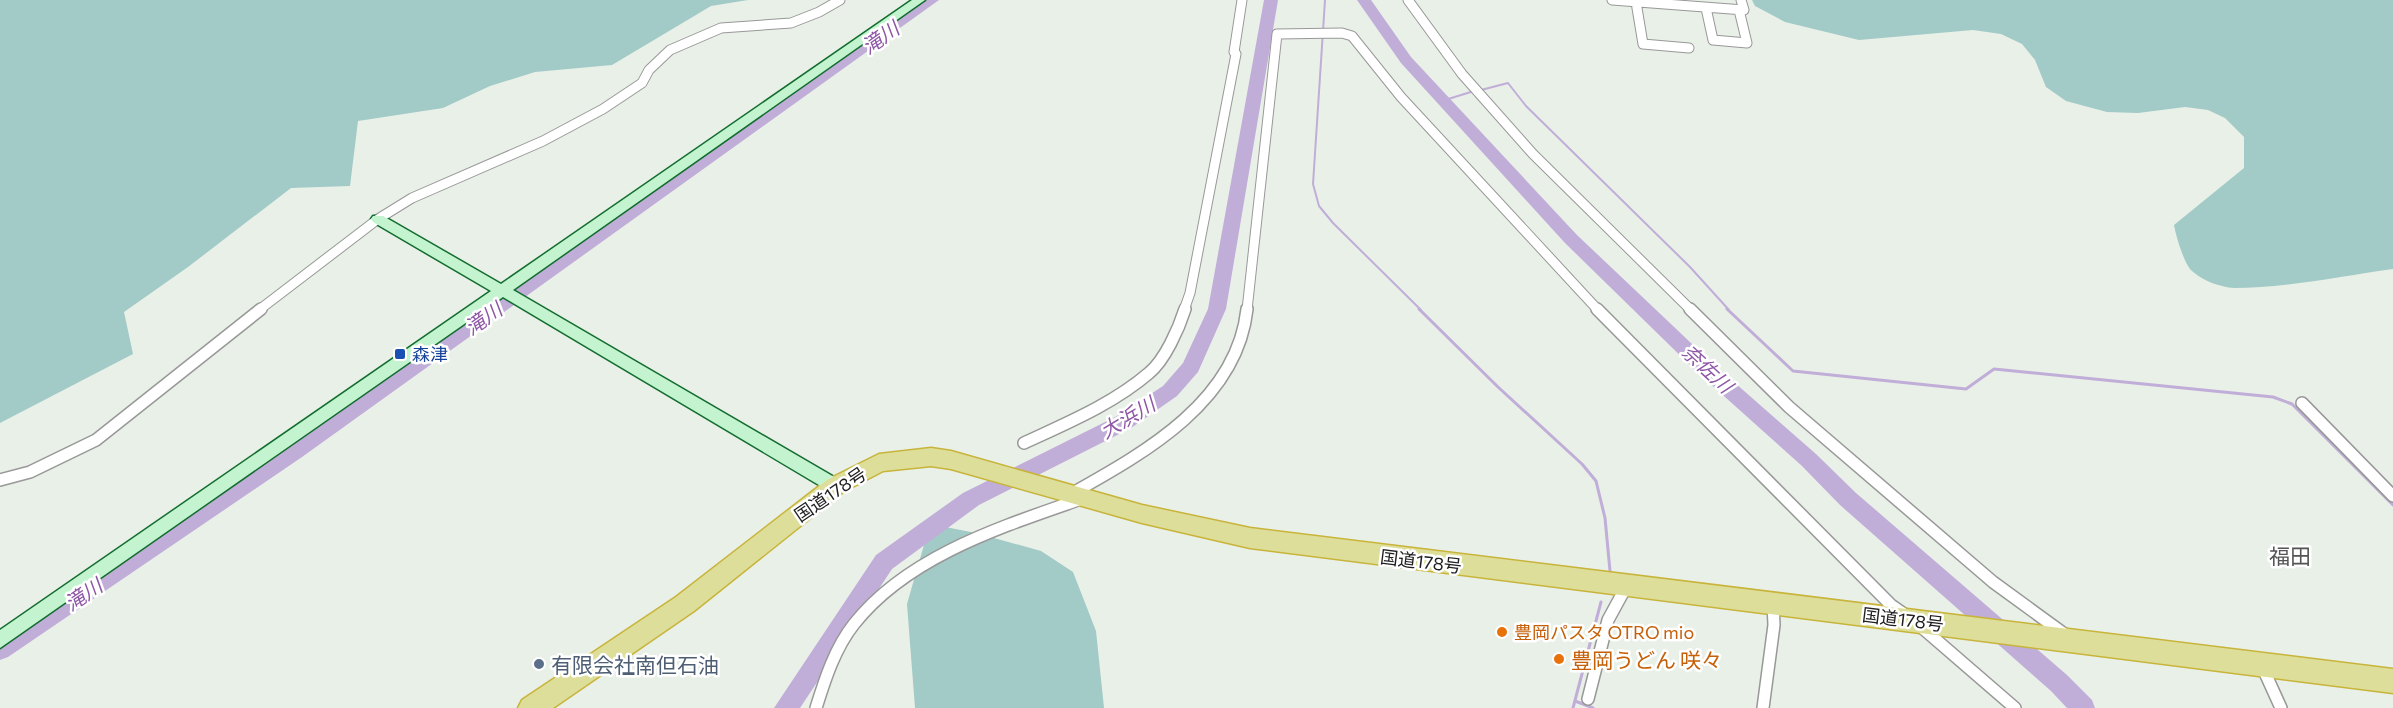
<svg xmlns="http://www.w3.org/2000/svg" width="2393" height="708" viewBox="0 0 2393 708" font-family="Commissioner,'Noto Sans JP',sans-serif">
	<style>
		.forest { fill: #a2cac7 }
		.lines { fill: none; stroke-linecap: round; stroke-linejoin: round }
		.stream-far1 { stroke: #c0aed8; stroke-width: 2 }
		.stream { stroke: #c0aed8; stroke-width: 3 }
		.river { fill: #c0aed8; fill-rule: evenodd }
		.street-far1-casing { stroke: #989898; stroke-width: 11 }
		.street-casing { stroke: #989898; stroke-width: 14 }
		.secondary-casing { stroke: #126d2e; stroke-width: 3 }
		.highway-casing { stroke: #c8b43b; stroke-width: 3 }
		.street-far1 { stroke: #fff; stroke-width: 9 }
		.street { stroke: #fff; stroke-width: 11 }
		.secondary { fill: #c3f3cf; fill-rule: evenodd }
		.highway { fill: #ddde99; fill-rule: evenodd }
		.transit-dot { fill: #1a4fb4; stroke: #fff; stroke-width: 2 }
		.food-dot { fill: #e8710a; stroke: #fff; stroke-width: 2 }
		.service-dot { fill: #5c6f8a; stroke: #fff; stroke-width: 2 }
		.labels { text-anchor: middle; dominant-baseline: central; stroke-width: 5; stroke-linejoin: round; paint-order: stroke }
		.transit-label { font-size: 18px; fill: #164399; stroke: #fff; text-anchor: start }
		.street-label { font-size: 18px; fill: #212121; stroke: #fff }
		.food-label { font-size: 18px; fill: #c56008; stroke: #fff; text-anchor: start }
		.water-label { font-size: 20px; font-style: italic; fill: #8e57a6; stroke: #fff }
		.quarter-label { font-size: 21px; fill: #545454; stroke: #fff }
		.near-food-label { font-size: 21px; fill: #c56008; stroke: #fff; text-anchor: start }
		.near-service-label { font-size: 21px; fill: #4e5e75; stroke: #fff; text-anchor: start }
	</style>
	<rect width="100%" height="100%" fill="#e9f0e8"/>
	<path class="forest" d="M0 0H748L711 6 612 65 535 72 490 86 443 108 358 121 350 186 291 188 188 267 124 312 133 354 0 423Z
		M1752 0H2393V269C2343 276 2285 288 2234 288 2220 287 2203 281 2192 271 2184 264 2176 236 2174 225L2244 168V137L2225 118 2208 110 2185 107 2138 113 2107 112 2066 101 2046 87 2035 60 2022 44 2001 34 1973 30 1859 40 1785 22 1755 6Z
		M930 524 976 533 1041 551 1073 572 1096 631 1104 708H915L907 604Z"/>
	<g class="lines">
		<path class="stream-far1" d="M1325 0 1313 184 1319 206 1333 223 1421 310
			M1481 90 1508 83 1526 106 1690 267 1729 310
			M1445 100 1474 91"/>
		<path class="stream" d="M1419 309 1498 387 1582 464 1596 481 1605 518 1610 571
			M1727 309 1793 371 1966 389 1994 369 2273 397 2292 404 2393 505
			M1575 701 1593 708
			M1573 708 1601 602"/>
		<path class="river" d="M922 0H939L302 457 8 657 0 660V637L288 445Z
			M1264 0H1278L1226 309 1198 372 1177 396 1131 428 979 505 892 569 800 708H774L876 555 963 493 1117 416 1163 386 1183 363 1208 309Z
			M1357 0H1371L1411 57 1577 235 1710 361 1816 454 1856 493 2067 675 2092 700 2095 708H2067L2051 691 1840 505 1802 466 1696 371 1565 243 1401 63Z"/>
		<g class="street-far1-casing">
			<path id="street-far1" d="M1408 0 1462 74 1533 154 1691 310
				M1612 0 1744 10 1741 0
				M1636 2 1643 44 1689 48
				M1706 8 1713 40 1747 43 1739 10
				M259 310 378 219 412 198 543 141 603 109 642 83 649 70 670 50 721 28 791 23 819 12 840 0
				M1184 310 1190 293 1236 54 1234 52 1242 0
				M1247 310 1277 34 1342 33 1352 36 1401 97 1598 310"/>
		</g>
		<g class="street-casing">
			<path id="street" d="M1597 309 1891 605 1904 614
				M1690 309 1789 407 1993 582 2067 636
				M2302 403 2393 496
				M1024 443C1067 423 1113 404 1149 373 1165 360 1179 328 1185 309
				M0 480 30 472 96 440 261 309
				M1071 494C1144 453 1237 402 1247 309
				M1919 625 2015 708
				M2261 664 2281 708
				M1588 699 1608 620 1626 587
				M816 708C825 679 835 648 854 624 908 556 1001 527 1081 499
				M1763 708 1774 625 1773 604"/>
		</g>
		<g class="secondary-casing">
			<path id="secondary" d="M912 0H925L513 290 841 481 843 486 841 491 835 493 829 491 503 297 0 648V630L491 291 373 222 371 219 373 216H383L501 284Z"/>
		</g>
		<g class="highway-casing">
			<path id="highway" d="M931 448 951 451 1142 505 1250 528 2393 669V693L1250 548 1142 523 951 469 931 466 883 471 843 492 694 611 553 708H518L522 700 676 597 827 480 879 454Z"/>
		</g>
		<use href="#street-far1" class="street-far1"/>
		<use href="#street" class="street"/>
		<use href="#secondary" class="secondary"/>
		<use href="#highway" class="highway"/>
	</g>
	<rect class="transit-dot" x="394" y="348" width="12" height="12" rx="3"/>
	<g class="food-dot">
		<circle cx="1502" cy="632" r="6"/>
		<circle cx="1559" cy="659" r="6"/>
	</g>
	<circle class="service-dot" cx="539" cy="664" r="6"/>
	<g class="labels">
		<g class="transit-label">
			<text x="412" y="354">森津</text>
		</g>
		<g class="street-label">
			<text transform="translate(830 494) rotate(-34)">国道178号</text>
			<text transform="translate(1421 561) rotate(7)">国道178号</text>
			<text transform="translate(1903 619) rotate(7)">国道178号</text>
		</g>
		<g class="food-label">
			<text x="1514" y="632">豊岡パスタ OTRO mio</text>
		</g>
		<g class="water-label">
			<text transform="translate(880 37) rotate(-35)">滝川</text>
			<text transform="translate(483 318) rotate(-35)">滝川</text>
			<text transform="translate(1708 368) rotate(43)">奈佐川</text>
			<text transform="translate(1127 417) rotate(-31)">大浜川</text>
			<text transform="translate(83 594) rotate(-34)">滝川</text>
		</g>
		<g class="quarter-label">
			<text x="2290" y="555">福田</text>
		</g>
		<g class="near-food-label">
			<text x="1571" y="659">豊岡うどん 咲々</text>
		</g>
		<g class="near-service-label">
			<text x="551" y="664">有限会社南但石油</text>
		</g>
	</g>
</svg>
